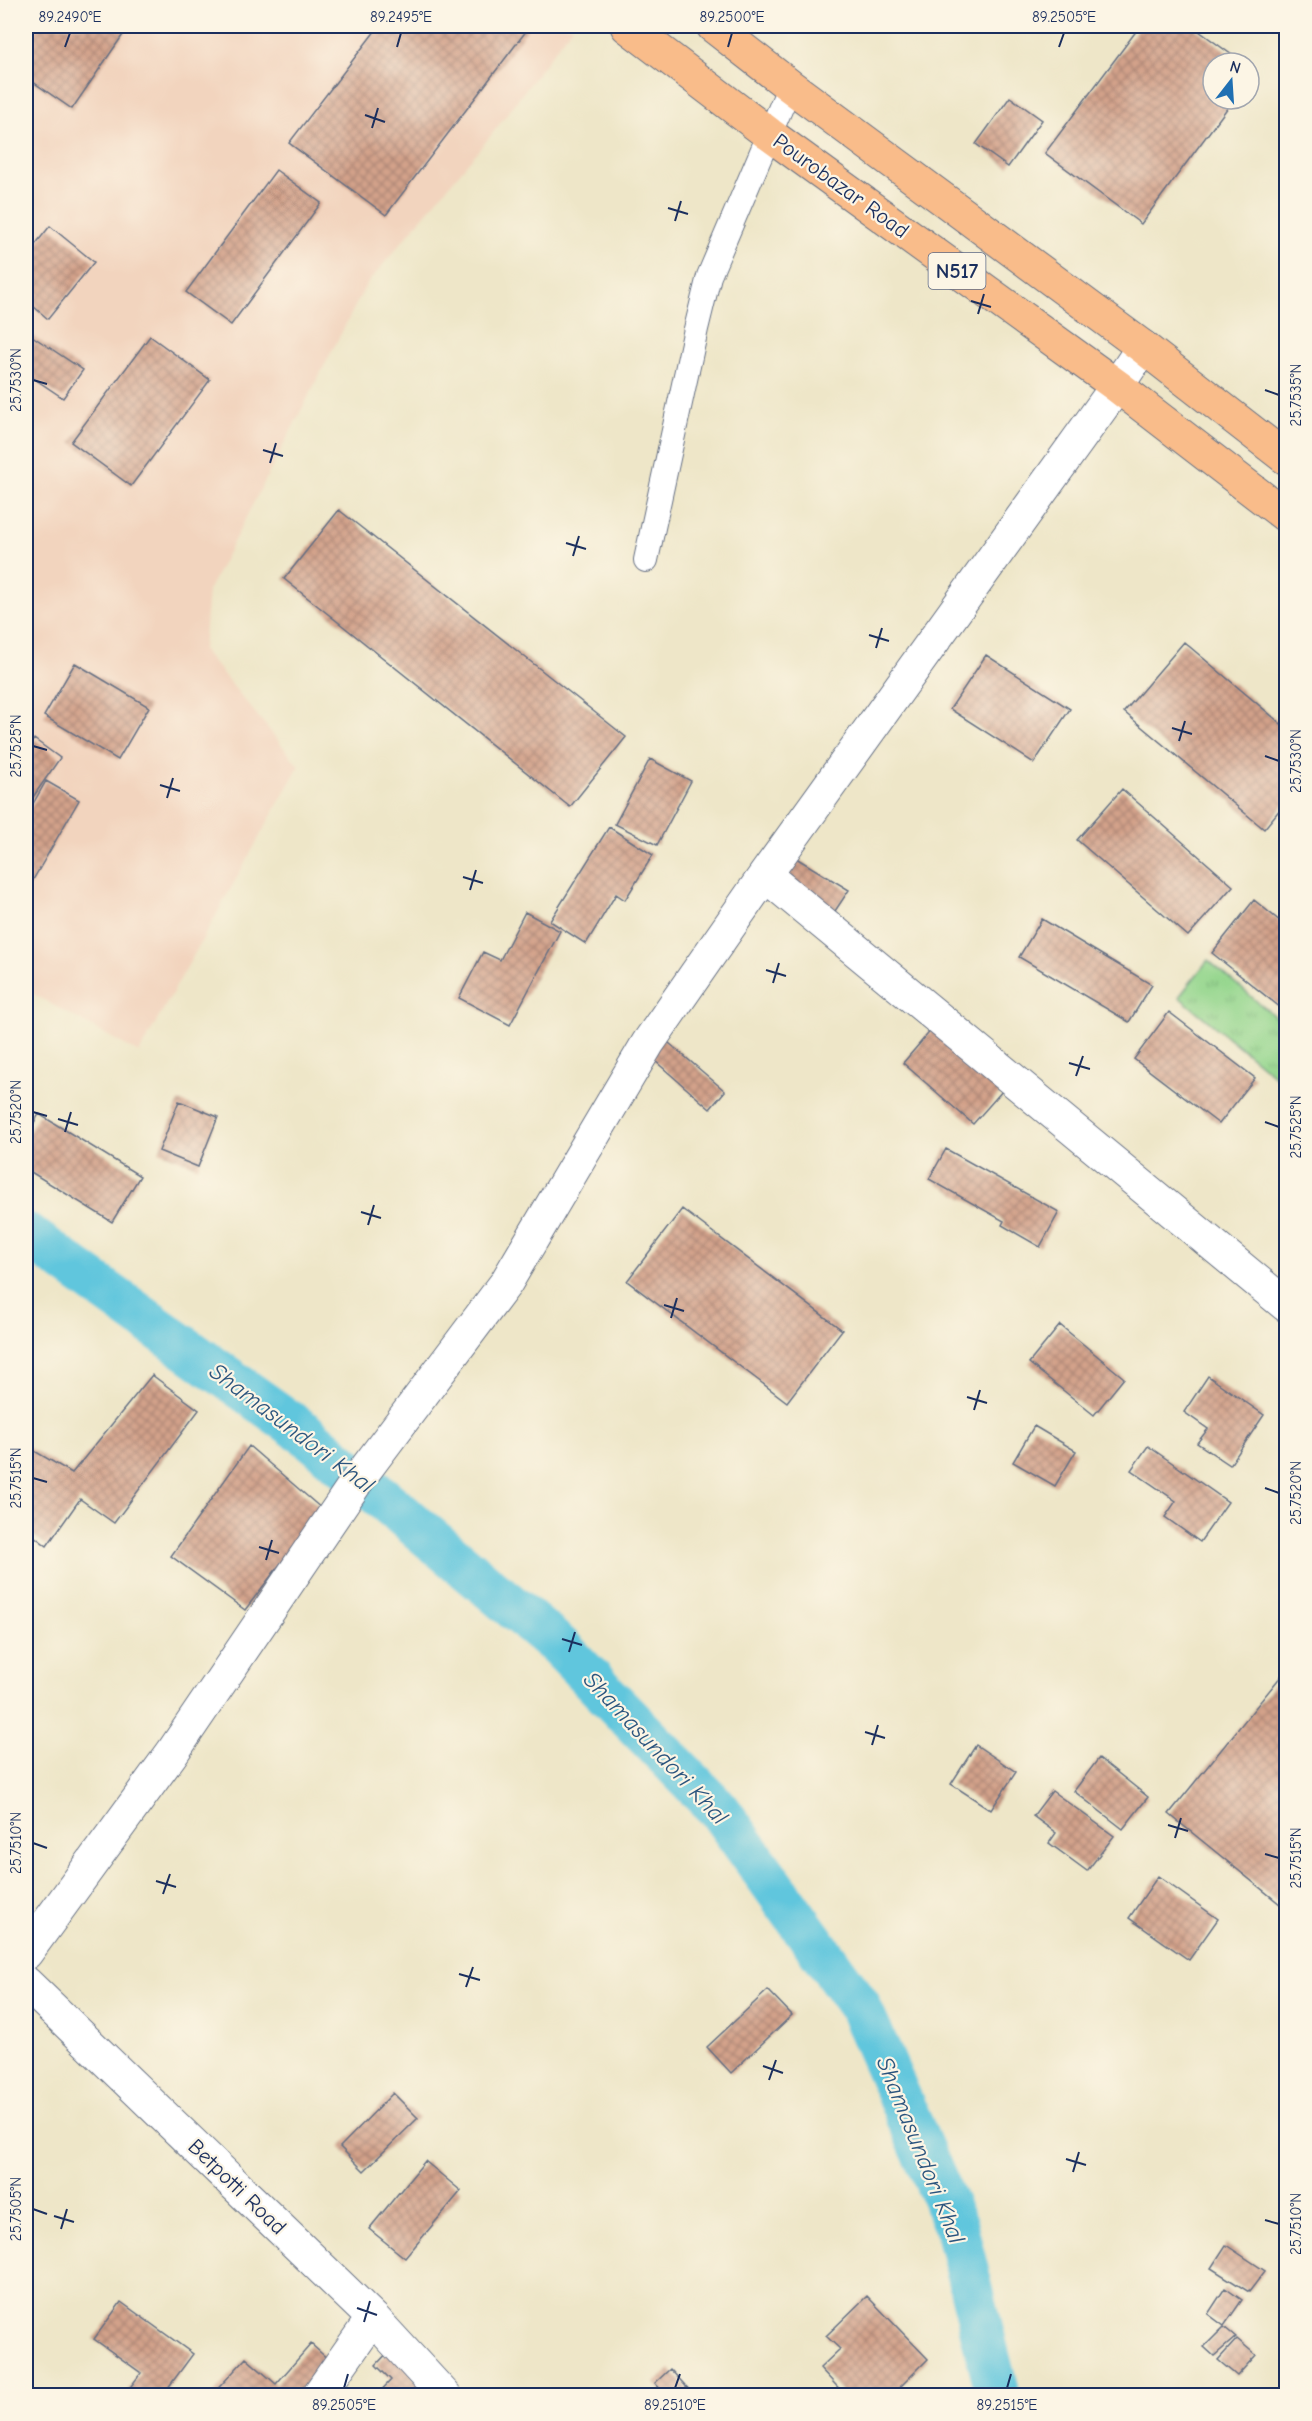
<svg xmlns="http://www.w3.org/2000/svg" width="1312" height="2421" viewBox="0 0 1312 2421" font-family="'Comic Neue',sans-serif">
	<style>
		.built { fill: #f2d4be }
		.grass { fill: url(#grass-tufts); stroke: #588276; stroke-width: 1.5 }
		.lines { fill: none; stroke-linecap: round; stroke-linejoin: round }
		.canal { stroke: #60c6dd; stroke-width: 44 }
		.building { fill: url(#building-cross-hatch) }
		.lane-casing { stroke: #656f83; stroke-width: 26 }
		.street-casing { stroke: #656f83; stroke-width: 35 }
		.highway-casing { stroke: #656f83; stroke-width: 35 }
		.lane { stroke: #fff; stroke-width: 24 }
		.street { stroke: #fff; stroke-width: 33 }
		.highway { stroke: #f9bc8a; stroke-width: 33 }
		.ticks { fill: none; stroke: #1b2f5e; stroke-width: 2 }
		.labels { text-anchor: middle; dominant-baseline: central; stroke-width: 4.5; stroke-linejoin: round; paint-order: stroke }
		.shield { fill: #fcf5e5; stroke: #5e6a86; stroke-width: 1.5 }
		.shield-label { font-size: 21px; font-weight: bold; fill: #1b2f5e }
		.street-label { font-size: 22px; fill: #1b2f5e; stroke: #fcf5e5 }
		.water-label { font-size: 24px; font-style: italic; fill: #2c557e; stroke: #fcf5e5 }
		.neatline { fill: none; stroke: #1b2f5e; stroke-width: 2 }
		.ticks-label { font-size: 15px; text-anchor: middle; fill: #1b2f5e }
	</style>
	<defs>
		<pattern id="grass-tufts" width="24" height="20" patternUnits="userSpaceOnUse" patternTransform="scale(1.5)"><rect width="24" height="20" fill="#94d68d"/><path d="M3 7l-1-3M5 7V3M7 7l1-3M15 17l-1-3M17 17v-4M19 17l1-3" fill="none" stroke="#7fb87c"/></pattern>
		<pattern id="building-cross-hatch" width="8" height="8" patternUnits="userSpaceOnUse" patternTransform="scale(1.5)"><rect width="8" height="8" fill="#d3a28a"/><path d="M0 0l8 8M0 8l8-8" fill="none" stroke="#aa8474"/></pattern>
	</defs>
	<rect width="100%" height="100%" fill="#fcf5e5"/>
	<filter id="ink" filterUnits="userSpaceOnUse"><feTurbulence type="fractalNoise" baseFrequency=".0167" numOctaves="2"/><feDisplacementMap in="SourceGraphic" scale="12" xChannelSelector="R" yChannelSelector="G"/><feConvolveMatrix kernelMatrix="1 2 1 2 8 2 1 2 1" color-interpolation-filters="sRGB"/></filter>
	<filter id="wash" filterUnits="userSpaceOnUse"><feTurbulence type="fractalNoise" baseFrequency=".008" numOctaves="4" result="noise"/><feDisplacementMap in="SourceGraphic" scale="24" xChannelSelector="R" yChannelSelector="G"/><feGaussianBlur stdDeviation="1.35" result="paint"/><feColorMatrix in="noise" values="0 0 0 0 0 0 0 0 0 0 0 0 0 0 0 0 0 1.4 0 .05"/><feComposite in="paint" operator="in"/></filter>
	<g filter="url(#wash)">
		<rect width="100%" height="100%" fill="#eee6c8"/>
		<path class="built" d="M26 26H573L492 134 366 285 208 591 203 650 299 766 139 1053 26 990Z"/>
		<path class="grass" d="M1208 960 1286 1026V1085L1179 997Z"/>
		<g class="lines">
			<path class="canal" d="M26 1234 306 1434 559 1646 719 1810 859 2005 956 2227 998 2396"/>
		</g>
		<g id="blocks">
			<path class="building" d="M26 26H129L72 109 26 77Z
				M379 26H530L386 215 289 143Z
				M1140 26H1192L1243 63H1213V99H1234L1141 224 1045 153Z
				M1010 97 1042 120 1008 167 976 144Z
				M276 170 321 203 231 325 186 292Z
				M50 226 94 262 48 319 26 300V256Z
				M26 332 83 370 63 398 26 373Z
				M150 336 210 380 131 486 71 442Z
				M339 510 626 737 570 807 284 579Z
				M1184 642 1286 728V802L1264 829 1124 712Z
				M986 655 1070 709 1034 763 950 709Z
				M75 663 149 707 118 760 44 716Z
				M34 739 60 758 26 807V750Z
				M650 759 691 781 657 845 615 824Z
				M46 781 79 800 26 892V816Z
				M1122 789 1233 886 1188 936 1077 840Z
				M609 827 653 855 625 900 616 894 586 944 550 921Z
				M791 855 849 890 833 914 776 879Z
				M1254 900 1286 926V1012L1212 953Z
				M525 912 560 931 510 1025 459 998 483 952 500 960Z
				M1042 919 1152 985 1129 1022 1019 957Z
				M1169 1012 1255 1078 1219 1124 1134 1059Z
				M933 1028 1004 1089 973 1124 903 1063Z
				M662 1037 725 1091 710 1109 646 1053Z
				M179 1101 218 1117 198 1167 159 1151Z
				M39 1114 140 1176 112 1222 26 1169V1137Z
				M946 1149 1059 1212 1040 1247 1002 1225 1004 1221 929 1179Z
				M682 1209 842 1330 787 1402 627 1281Z
				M1060 1325 1124 1378 1094 1415 1029 1363Z
				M152 1375 199 1410 114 1523 80 1499 47 1546 26 1530V1446L72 1473Z
				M1208 1376 1264 1415 1230 1465 1197 1443 1208 1429 1184 1412Z
				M1034 1426 1076 1451 1055 1486 1013 1462Z
				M249 1446 322 1509 245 1610 171 1556Z
				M1148 1446 1228 1502 1200 1542 1165 1517 1176 1501 1131 1470Z
				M1286 1670V1909L1169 1814Z
				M976 1745 1016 1772 991 1810 951 1784Z
				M1099 1758 1148 1797 1123 1829 1074 1791Z
				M1052 1791 1114 1836 1087 1871 1049 1843 1056 1833 1033 1816Z
				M1158 1876 1218 1919 1189 1960 1129 1918Z
				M768 1990 792 2015 731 2073 707 2047Z
				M393 2093 418 2118 364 2171 340 2147Z
				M425 2161 461 2191 405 2258 369 2229Z
				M1226 2245 1265 2271 1249 2292 1211 2268Z
				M1225 2288 1242 2300 1224 2326 1208 2314Z
				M867 2296 928 2359 891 2396H846L820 2368 840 2349 826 2336Z
				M121 2302 193 2354 162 2396H136L128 2390 141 2373 94 2339Z
				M1224 2327 1236 2337 1214 2356 1204 2347Z
				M1237 2339 1256 2355 1237 2376 1218 2360Z
				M311 2344 331 2362 300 2396H211L246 2358 276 2384Z
				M392 2348 429 2396H376L391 2380 376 2365Z
				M670 2369 695 2396H666L655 2383Z"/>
		</g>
	</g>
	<g filter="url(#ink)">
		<use href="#blocks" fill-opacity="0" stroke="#656f83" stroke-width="1.5"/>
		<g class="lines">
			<g class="lane-casing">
				<path id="lane" d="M646 560 696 329 709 276 790 86"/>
			</g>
			<g class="street-casing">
				<path id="street" d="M765 875 1286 1305
					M26 1953 172 1753 359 1478 506 1283 648 1043 765 875 1117 386 1143 347
					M26 1983 373 2318 445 2396
					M318 2396 373 2318"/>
			</g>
			<g class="highway-casing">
				<path id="highway" d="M627 26 769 134 1117 386 1286 516
					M713 26 790 86 1143 347 1286 458"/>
			</g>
			<use href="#lane" class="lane"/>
			<use href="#street" class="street"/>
			<use href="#highway" class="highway"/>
		</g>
	</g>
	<path class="ticks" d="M65 47 70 33M397 47 401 33M728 47 732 33M1059 47 1064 33M365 115 385 122M372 128 378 108M668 208 688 214M675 221 681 201M971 301 991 307M978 314 984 294M33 380 47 384M1265 390 1279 395M263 450 283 456M270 463 276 443M566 543 586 549M573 556 579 536M869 635 889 641M876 648 882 628M1172 728 1192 734M1179 741 1185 721M33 746 47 750M1265 756 1279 761M160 785 180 791M167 798 173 778M463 877 483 883M470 890 476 870M766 970 786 976M773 983 779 963M1069 1063 1090 1069M1076 1076 1083 1056M33 1112 47 1116M58 1119 78 1125M1265 1122 1279 1127M65 1132 71 1112M361 1212 381 1218M368 1225 374 1205M664 1305 684 1311M671 1318 677 1298M967 1397 987 1403M974 1410 980 1390M33 1478 47 1482M1265 1488 1279 1493M259 1547 279 1553M266 1560 272 1540M562 1639 582 1645M569 1652 575 1632M865 1732 885 1738M872 1745 878 1725M1168 1825 1188 1831M1175 1838 1181 1818M33 1843 47 1848M1265 1854 1279 1858M156 1881 176 1887M163 1894 170 1874M459 1974 480 1980M466 1987 473 1967M763 2066 783 2073M769 2080 776 2060M1066 2159 1086 2165M1073 2172 1079 2152M33 2209 47 2214M54 2216 74 2222M1265 2220 1279 2224M61 2229 67 2209M357 2308 377 2315M364 2322 370 2301M344 2388 348 2374M675 2388 680 2374M1007 2388 1011 2374"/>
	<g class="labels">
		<rect class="shield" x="928.5" y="253" width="57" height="36" rx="4.5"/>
		<g class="shield-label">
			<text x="957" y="271">N517</text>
		</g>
		<g class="street-label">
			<text transform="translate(841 186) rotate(36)">Pourobazar Road</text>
			<text transform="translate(237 2187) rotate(44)">Betpotti Road</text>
		</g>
		<g class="water-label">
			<text transform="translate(292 1428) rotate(37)">Shamasundori Khal</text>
			<text transform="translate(656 1748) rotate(47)">Shamasundori Khal</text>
			<text transform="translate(921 2150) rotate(68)">Shamasundori Khal</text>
		</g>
	</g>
	<rect width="1312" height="2421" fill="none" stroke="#fcf5e5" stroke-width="66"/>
	<g transform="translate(1231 81) rotate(17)"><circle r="28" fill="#fcf5e5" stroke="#a2a6af" stroke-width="1.5"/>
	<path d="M0-4.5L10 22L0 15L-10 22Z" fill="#1f6fb2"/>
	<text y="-9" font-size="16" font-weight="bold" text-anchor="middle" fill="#1b2f5e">N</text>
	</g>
	<rect x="33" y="33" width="1246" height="2355" class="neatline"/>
	<g class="ticks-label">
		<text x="70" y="22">89.2490°E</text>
		<text x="401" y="22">89.2495°E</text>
		<text x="732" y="22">89.2500°E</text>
		<text x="1064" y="22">89.2505°E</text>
		<text transform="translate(16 380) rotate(-90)" y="5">25.7530°N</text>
		<text transform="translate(1296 395) rotate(-90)" y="5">25.7535°N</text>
		<text transform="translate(16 746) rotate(-90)" y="5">25.7525°N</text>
		<text transform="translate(1296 761) rotate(-90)" y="5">25.7530°N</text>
		<text transform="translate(16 1112) rotate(-90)" y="5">25.7520°N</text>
		<text transform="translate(1296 1127) rotate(-90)" y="5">25.7525°N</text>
		<text transform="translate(16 1478) rotate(-90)" y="5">25.7515°N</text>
		<text transform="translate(1296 1493) rotate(-90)" y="5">25.7520°N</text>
		<text transform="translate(16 1843) rotate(-90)" y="5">25.7510°N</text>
		<text transform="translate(1296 1858) rotate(-90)" y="5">25.7515°N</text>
		<text transform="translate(16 2209) rotate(-90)" y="5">25.7505°N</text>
		<text transform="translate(1296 2224) rotate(-90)" y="5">25.7510°N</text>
		<text x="344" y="2410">89.2505°E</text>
		<text x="675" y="2410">89.2510°E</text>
		<text x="1007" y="2410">89.2515°E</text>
	</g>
</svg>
